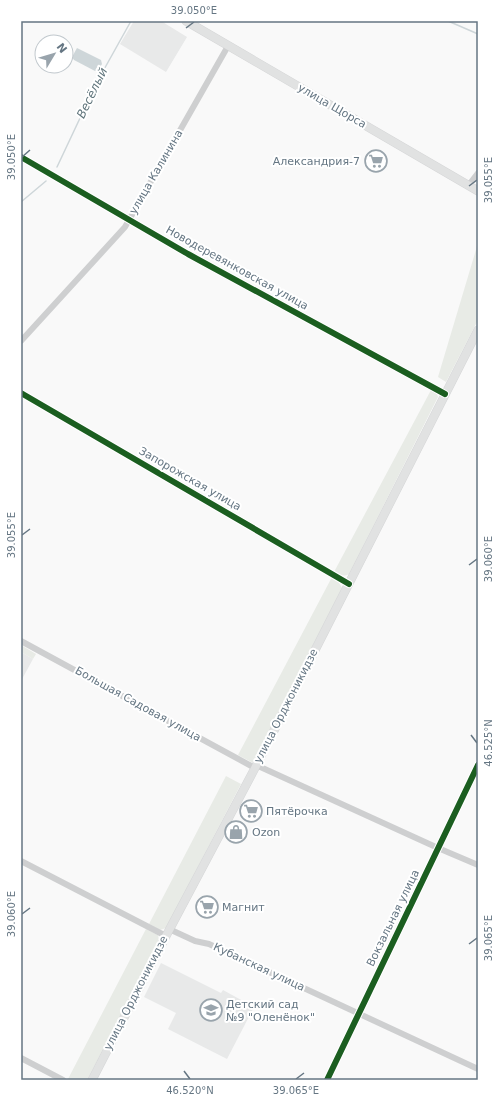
<svg xmlns="http://www.w3.org/2000/svg" width="499" height="1101" viewBox="0 0 499 1101" font-family="'DejaVu Sans',sans-serif">
	<style>
		.built { fill: #e8e9e9 }
		.green { fill: #e8ebe6 }
		.water { fill: #ced6d9 }
		.lines { fill: none; stroke-linecap: round; stroke-linejoin: round }
		.stream { stroke: #ced6d9; stroke-width: 1.5 }
		.secondary-casing { stroke: #d5d6d7; stroke-width: 9 }
		.minor { stroke: #cecfd0; stroke-width: 6 }
		.secondary { stroke: #e1e2e2; stroke-width: 8 }
		.cycleway-casing { stroke: #fff; stroke-width: 8 }
		.cycleway { stroke: #1b5e20; stroke-width: 6 }
		.ticks { fill: none; stroke: #657683; stroke-width: 1.5 }
		.labels { text-anchor: middle; dominant-baseline: central; stroke-width: 4; stroke-linejoin: round; paint-order: stroke }
		.street-label { font-size: 11px; fill: #657683; stroke: #fff }
		.poi-label { font-size: 11px; fill: #657683; stroke: #fff; text-anchor: start }
		.water-label { font-size: 12px; font-style: italic; fill: #60757c; stroke: #fff }
		.neatline { fill: none; stroke: #657683; stroke-width: 1.5 }
		.ticks-label { font-size: 10px; text-anchor: middle; fill: #657683 }
	</style>
	<rect width="100%" height="100%" fill="#f9f9f9"/>
	<path class="built" d="M134 21H161L187 37 166 72 120 44Z
		M21 652 33 659 21 681Z
		M161 963 221 993 223 990 254 1007 227 1059 168 1029 176 1013 144 997Z"/>
	<path class="green" d="M478 243V320L446 382 438 377Z
		M431 390 437 394 438 397 349 574C343 577 340 575 334 572Z
		M332 577 338 581 342 588 253 763 238 755Z
		M21 645 36 654 33 659 21 652Z
		M226 776 241 784 166 928 160 930 149 924Z
		M146 929 158 935 159 941 87 1080H70L68 1079Z"/>
	<path class="water" d="M77 48 101 60 102 64 98 71H95L74 60 72 57Z"/>
	<g class="lines">
		<path class="stream" d="M448 21 478 34
			M57 167 97 82 131 21
			M21 202 46 181"/>
		<g class="secondary-casing">
			<path id="secondary" d="M186 21 478 191
				M92 1080 166 936 255 768 478 330"/>
		</g>
		<path class="minor" d="M21 157 188 254 445 394
			M468 186 478 173
			M21 341 125 227 228 46
			M21 393 349 584
			M21 641 255 768
			M256 765 438 848 478 865
			M21 861 166 936
			M169 929 195 941 209 944 478 1069
			M21 1058 63 1080
			M327 1080 478 765"/>
		<use href="#secondary" class="secondary"/>
		<g class="cycleway-casing">
			<path id="cycleway" d="M21 157 188 254 445 394
				M21 393 349 584
				M327 1080 478 765"/>
		</g>
		<use href="#cycleway" class="cycleway"/>
	</g>
	<path class="ticks" d="M186 28 194 22M22 157 30 150M469 186 477 180M22 535 30 529M469 565 477 559M471 735 477 743M22 914 30 908M469 944 477 938M184 1071 190 1079M296 1079 304 1073"/>
	<defs>
		<g id="supermarket-ring" transform="scale(1.15)"><circle r="9.5" fill="#fff" stroke="#99a4ac" stroke-width="1.5"/><path d="M-6-5.5h2.5l.6 2H6L4.5 2H-2.5L-4.4-4H-6ZM-1.5 3.2a1.3 1.3 0 1 0 .1 0ZM3 3.2a1.3 1.3 0 1 0 .1 0Z" fill="#99a4ac"/></g>
		<g id="shop-ring" transform="scale(1.15)"><circle r="9.5" fill="#fff" stroke="#99a4ac" stroke-width="1.5"/><path d="M-5-2.5h2.3a2.7 3.5 0 0 1 5.4 0H5L5.5 6h-11ZM-1.5-2.5h3a1.5 2.3 0 0 0-3 0Z" fill="#99a4ac"/></g>
		<g id="school-ring" transform="scale(1.15)"><circle r="9.5" fill="#fff" stroke="#99a4ac" stroke-width="1.5"/><path d="M0-5L7-2L0 1L-7-2ZM-4 1L0 2.5L4 1V4Q0 6-4 4Z" fill="#99a4ac"/></g>
	</defs>
	<g fill-rule="evenodd">
		<use href="#supermarket-ring" x="376" y="161"/>
		<use href="#supermarket-ring" x="251" y="811"/>
		<use href="#shop-ring" x="236" y="832"/>
		<use href="#supermarket-ring" x="207" y="907"/>
		<use href="#school-ring" x="211" y="1010"/>
	</g>
	<g class="labels">
		<g class="street-label">
			<text transform="translate(332 106) rotate(30)">улица Щорса</text>
			<text transform="translate(156 172) rotate(-60)">улица Калинина</text>
			<text transform="translate(237 268) rotate(29)">Новодеревянковская улица</text>
			<text transform="translate(190 479) rotate(30)">Запорожская улица</text>
			<text transform="translate(138 704) rotate(29)">Большая Садовая улица</text>
			<text transform="translate(286 706) rotate(-63)">улица Орджоникидзе</text>
			<text transform="translate(393 918) rotate(-64)">Вокзальная улица</text>
			<text transform="translate(259 967) rotate(25)">Кубанская улица</text>
			<text transform="translate(136 993) rotate(-63)">улица Орджоникидзе</text>
		</g>
		<g class="poi-label">
			<text x="360" y="161" text-anchor="end">Александрия-7</text>
			<text x="266" y="811">Пятёрочка</text>
			<text x="252" y="832">Ozon</text>
			<text x="222" y="907">Магнит</text>
			<text x="226" y="1004">Детский сад<tspan x="226" dy="13">№9 "Оленёнок"</tspan></text>
		</g>
		<g class="water-label">
			<text transform="translate(92 93) rotate(-64)">Весёлый</text>
		</g>
	</g>
	<rect width="499" height="1101" fill="none" stroke="#ffffff" stroke-width="44"/>
	<g transform="translate(54 54) rotate(52)"><circle r="19" fill="#ffffff" stroke="#c1c8cd"/>
	<path d="M0-3L7 15L0 10L-7 15Z" fill="#99a4ac"/>
	<text y="-6" font-size="11" font-weight="bold" text-anchor="middle" fill="#657683">N</text>
	</g>
	<rect x="22" y="22" width="455" height="1057" class="neatline"/>
	<g class="ticks-label">
		<text x="194" y="14">39.050°E</text>
		<text transform="translate(11 157) rotate(-90)" y="4">39.050°E</text>
		<text transform="translate(488 180) rotate(-90)" y="4">39.055°E</text>
		<text transform="translate(11 535) rotate(-90)" y="4">39.055°E</text>
		<text transform="translate(488 559) rotate(-90)" y="4">39.060°E</text>
		<text transform="translate(488 743) rotate(-90)" y="4">46.525°N</text>
		<text transform="translate(11 914) rotate(-90)" y="4">39.060°E</text>
		<text transform="translate(488 938) rotate(-90)" y="4">39.065°E</text>
		<text x="190" y="1094">46.520°N</text>
		<text x="296" y="1094">39.065°E</text>
	</g>
</svg>
